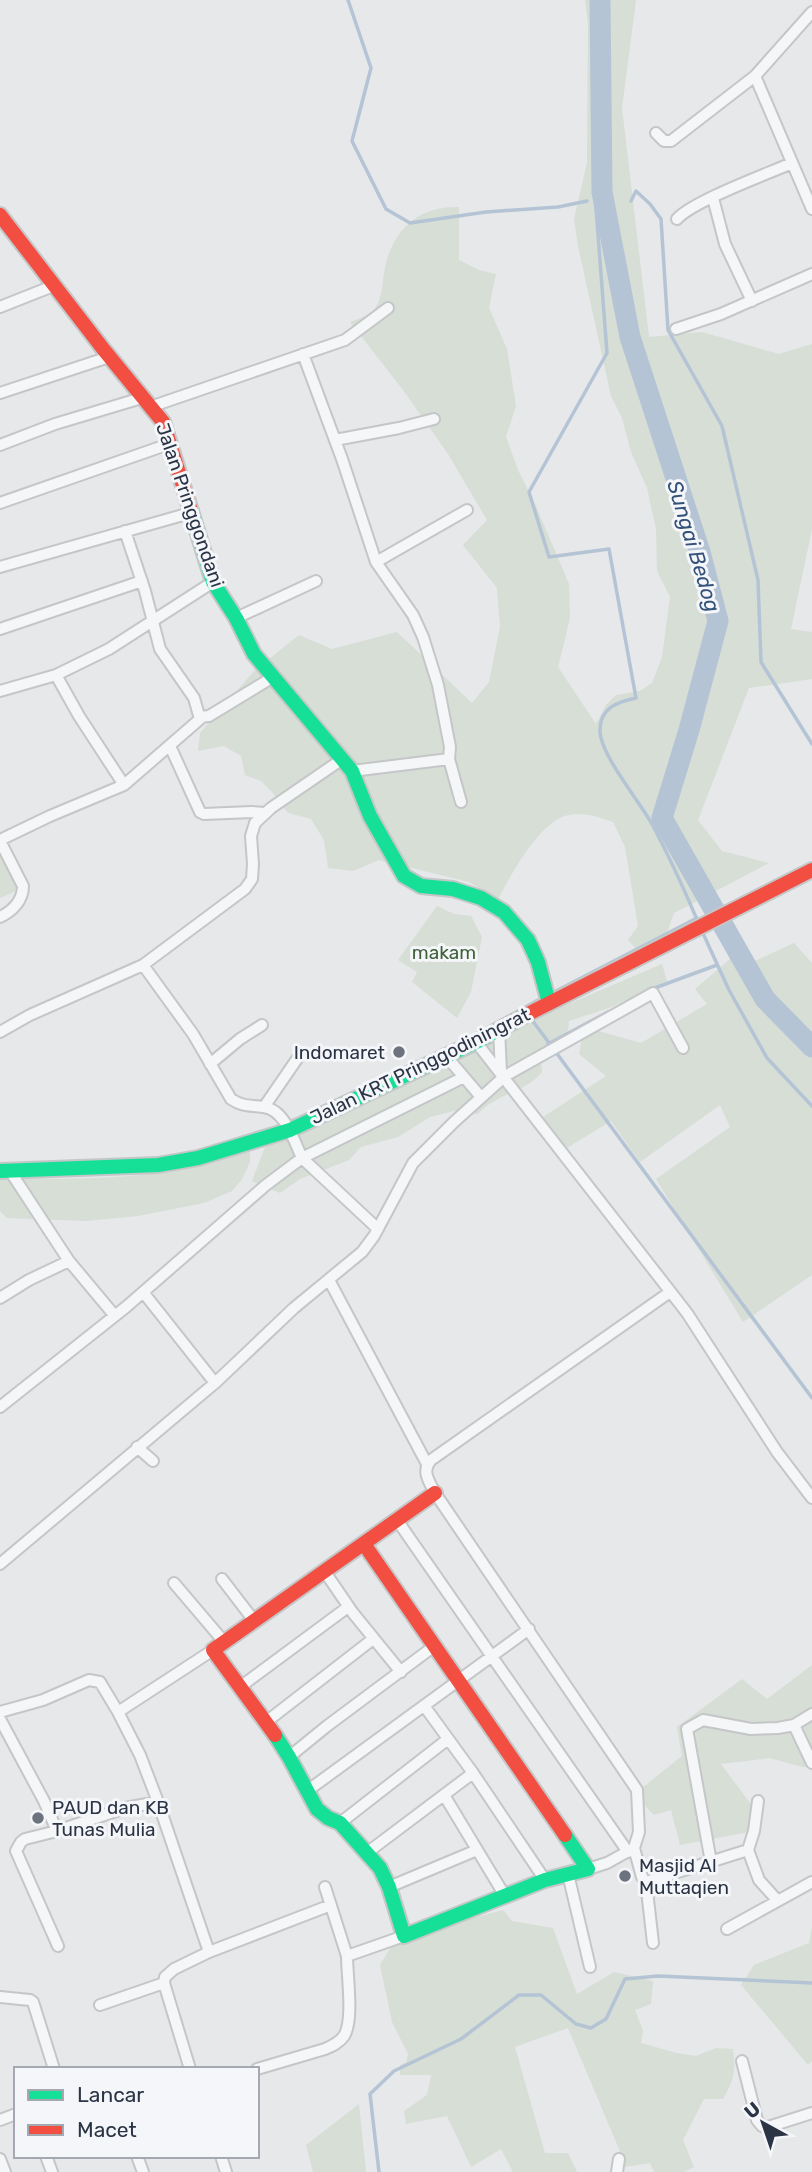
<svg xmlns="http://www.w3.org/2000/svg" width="812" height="2172" viewBox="0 0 812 2172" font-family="Rubik,sans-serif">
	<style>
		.green { fill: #d6ded6 }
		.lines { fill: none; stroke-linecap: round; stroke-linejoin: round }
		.stream { stroke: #b4c4d5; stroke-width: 3.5 }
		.river { stroke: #b4c4d5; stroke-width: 21 }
		.street-casing { stroke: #c4c6c8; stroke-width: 14 }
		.fast-casing { stroke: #c4c6c8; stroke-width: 18 }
		.jam-casing { stroke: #c4c6c8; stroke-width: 18 }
		.street { stroke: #f5f6f7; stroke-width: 10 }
		.fast { stroke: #16e098; stroke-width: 14 }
		.jam { stroke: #f24e42; stroke-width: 14 }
		.poi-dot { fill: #6c737f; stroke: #f4f6f9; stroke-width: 2.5 }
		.labels { text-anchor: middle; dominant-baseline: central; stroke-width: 6; stroke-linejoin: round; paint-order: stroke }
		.street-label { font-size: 19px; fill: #2b3445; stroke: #f4f6f9 }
		.park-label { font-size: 19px; fill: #3f6138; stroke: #f4f6f9 }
		.poi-label { font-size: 19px; fill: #2b3445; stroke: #f4f6f9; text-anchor: start }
		.water-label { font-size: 21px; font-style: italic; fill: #34527a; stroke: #f4f6f9 }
	</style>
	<rect width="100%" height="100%" fill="#e6e8ea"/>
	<path class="green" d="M585 0H636L622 108 649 337 702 332 779 354 812 344V529L791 629 812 632V679L749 688 698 820 722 851 769 863 674 913 666 936 648 943 637 950 628 940 638 926 625 847 613 822C598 817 581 811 565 816 538 824 511 875 498 899L469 882 379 860 353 871 328 868 324 840 311 819 288 813 272 792 261 781 245 775 241 756 224 746 198 751 200 733 254 671 299 635 332 649 397 632 472 703 489 682 500 627 497 588 463 545 487 520 448 454 403 390 350 322C356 320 365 317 370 313 382 305 382 286 384 273 391 231 417 206 459 207V260L479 270 496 274 489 308 507 349 516 406 506 437 518 470 536 506 569 584 570 618 558 667 596 724 606 705 616 695 640 691 652 683 662 657 670 597 657 571 656 529 647 488 631 452 622 418 611 396 578 246 574 219 587 163 588 24Z
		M0 850 21 889 0 898Z
		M437 906 454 914 471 916 482 937 471 992 457 1018 412 982 417 972 398 960Z
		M794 943 812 963V1275L743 1322 656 1179 730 1127 720 1105 640 1162 611 1121 565 1149 540 1119 606 1076 579 1054 584 1027 641 1043 707 1004 695 989 738 952 746 965Z
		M662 964 667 981 609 1008 569 1021 568 1033 540 1050 542 1072C526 1092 496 1094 478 1114L454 1111 430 1117 398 1137 361 1147 349 1160 300 1179 280 1193 252 1181 265 1147 441 1066 566 1005Z
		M250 1151V1162L242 1179 232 1191 204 1203 138 1216 86 1221 7 1218 0 1211V1178C68 1180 137 1180 204 1164 219 1160 235 1155 250 1151Z
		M812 1665V1766L803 1767 769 1758 721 1764 756 1811 749 1832 680 1845 671 1810 654 1815 642 1803V1788L682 1756 677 1727 742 1679 767 1699Z
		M503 1910 512 1921 553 1928 577 1994 614 1972 653 1981 651 2004 635 2010 643 2031 641 2043 677 2053 696 2056 716 2048 733 2049C736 2071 734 2080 723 2099H704L683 2140 694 2167 684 2172H654L650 2163 624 2167 619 2149 568 2028 515 2047 545 2153H568L577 2172H513L501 2149 471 2167 447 2116 406 2124 404 2111 427 2095 431 2075H400V2065L406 2062 408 2054 392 2022 380 1965 391 1947 446 1925Z
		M812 1927V2061L808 2065 741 1985 754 1965 809 1943Z
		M359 2104 366 2172H313L306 2145Z"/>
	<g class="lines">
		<path class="stream" d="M348 0 371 68 352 141 386 209 410 223 486 212 558 207 587 201
			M631 201 636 191 650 204 661 219 668 330 722 426 758 580 761 662 812 744
			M596 208 607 353 529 492 549 557 609 549 636 698C617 702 600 708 600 730 599 753 640 802 652 824 669 856 684 889 698 922
			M701 929 729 990 767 1058 812 1106
			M652 989 717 965
			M556 991 697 918
			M524 1008 538 1000
			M532 1020 812 1398
			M548 1044 608 1012
			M379 2172 370 2094 394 2071 461 2039 519 1995H541L576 2024 591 2028 606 2019 625 1979 658 1976 812 1983"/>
		<path class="river" d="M600 0 602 192 630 337 700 552 718 621 689 730 662 818 765 999 812 1047"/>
		<g class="street-casing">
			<path id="street" d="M812 12 755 76 812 209
				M656 133 664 141H671L755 76
				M713 198 725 244 752 301
				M677 219C693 201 767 174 792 163
				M0 307 53 286
				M676 329 721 314 812 274
				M303 354 342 459 376 562 413 615 423 637 438 685 450 747 449 759 352 771
				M0 393 109 357
				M153 406 345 340 388 308
				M335 440 399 428 434 419
				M0 445 55 424 145 397
				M0 503 169 444
				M376 562 467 510
				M0 567 190 513
				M236 618 316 581
				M0 629 142 581
				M56 675 79 716 124 785
				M0 691 56 675 109 649 213 582
				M200 717 209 716 273 677
				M170 746 200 812 204 814 252 812 265 813
				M449 759 461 802
				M0 840 50 816 124 785 200 719 194 698 160 649 145 591 125 531
				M0 841 23 886C23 900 13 911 0 917
				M143 965 245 889 252 879 253 864 251 836 255 823 271 808 341 760
				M499 1029 501 1072
				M0 1032 30 1015 143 965 193 1034 231 1099C243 1107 250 1105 263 1107 285 1109 294 1141 302 1158L266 1185 126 1307 0 1407
				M476 1042 687 1313 777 1452 812 1498
				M446 1056 481 1097
				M210 1064 240 1039 262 1025
				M264 1107 297 1059
				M10 1171 69 1261 115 1316
				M378 1229 302 1158 464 1077
				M329 1280 427 1464
				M143 1292 215 1383
				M0 1298 29 1280 69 1261
				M137 1447 153 1461
				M397 1520 628 1852
				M0 1564 215 1383 294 1308 362 1252 374 1236 413 1163 454 1122 505 1076 653 993 683 1048
				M325 1572 353 1613 401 1672
				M222 1579 255 1622
				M174 1583 225 1643
				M240 1687 348 1607
				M425 1707 473 1773 545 1880
				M0 1712 43 1700 89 1680 100 1682 118 1712 140 1755 158 1802 209 1952 174 1969 165 1977 164 1983 190 2069
				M118 1712 213 1650
				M0 1719 44 1801 57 1831 125 1808 158 1802
				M266 1722 373 1639
				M794 1725 812 1763
				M289 1757 327 1726 433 1647
				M307 1791 529 1629
				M444 1795 505 1896
				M758 1801 754 1831 748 1850 759 1880 777 1900
				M340 1823 448 1739
				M57 1831 25 1839 21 1842 16 1851 58 1946
				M634 1848 642 1877 646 1882 748 1850
				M368 1852 473 1773
				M711 1862 687 1729 703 1720 751 1729 778 1728 794 1725 812 1714
				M588 1869 607 1863 634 1848 639 1832 637 1790 435 1493C429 1481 421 1471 431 1460L670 1292
				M568 1874 590 1967
				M646 1882 653 1943
				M325 1887 347 1956 404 1936
				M389 1887 477 1850
				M727 1929 812 1882
				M209 1952 331 1905
				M0 1997 30 2000 33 2002 54 2069
				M100 2005 164 1983
				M742 2061 757 2120 762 2126 768 2127 812 2113
				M257 2069 325 2049C332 2046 339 2043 344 2036 354 2020 347 1976 347 1956
				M0 2120 16 2114
				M46 2156 52 2172
				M137 2156 143 2172
				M221 2156 226 2172
				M0 2159 5 2172
				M617 2172 619 2159"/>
		</g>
		<g class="fast-casing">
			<path id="fast" d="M191 511 213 582 236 618 254 654 352 771 370 816 404 876 421 886 453 889 481 898 504 912 528 940 538 962 549 1003
				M0 1171 158 1165 198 1158 290 1130 476 1042 524 1016
				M275 1735 289 1757 317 1809 328 1818 340 1823 380 1868 389 1887 404 1936 545 1880 588 1869 565 1835"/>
		</g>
		<g class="jam-casing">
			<path id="jam" d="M0 215 104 350 163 422 191 511
				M524 1016 812 870
				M364 1544 565 1835
				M275 1735 213 1650 435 1493"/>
		</g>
		<use href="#street" class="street"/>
		<use href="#fast" class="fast"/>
		<use href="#jam" class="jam"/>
	</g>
	<g class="poi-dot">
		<circle cx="399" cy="1052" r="7"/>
		<circle cx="38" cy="1818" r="7"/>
		<circle cx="625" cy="1876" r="7"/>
	</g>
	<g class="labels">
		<g class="street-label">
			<text transform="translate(190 505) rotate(71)">Jalan Pringgondani</text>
			<text transform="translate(420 1066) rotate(-26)">Jalan KRT Pringgodiningrat</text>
		</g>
		<g class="park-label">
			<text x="444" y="952">makam</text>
		</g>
		<g class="poi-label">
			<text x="385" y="1052" text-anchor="end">Indomaret</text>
			<text x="52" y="1807">PAUD dan KB<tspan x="52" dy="22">Tunas Mulia</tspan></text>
			<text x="639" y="1865">Masjid Al<tspan x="639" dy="22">Muttaqien</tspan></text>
		</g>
		<g class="water-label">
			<text transform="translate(694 546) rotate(73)">Sungai Bedog</text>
		</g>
	</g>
	<rect x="14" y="2067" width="245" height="91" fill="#f4f6f9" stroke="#a4a8b1" stroke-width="2"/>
	<rect x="28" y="2090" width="35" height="10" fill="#16e098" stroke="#a4a8b1" stroke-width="2"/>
	<text x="77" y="2102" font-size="21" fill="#2b3445">Lancar</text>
	<rect x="28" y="2125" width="35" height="10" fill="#f24e42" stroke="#a4a8b1" stroke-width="2"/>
	<text x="77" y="2137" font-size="21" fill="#2b3445">Macet</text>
	<g transform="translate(763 2123) rotate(320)" stroke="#f4f6f9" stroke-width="5" paint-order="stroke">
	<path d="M0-5L12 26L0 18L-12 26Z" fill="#2b3445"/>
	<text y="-10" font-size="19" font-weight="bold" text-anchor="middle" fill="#2b3445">U</text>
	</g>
</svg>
